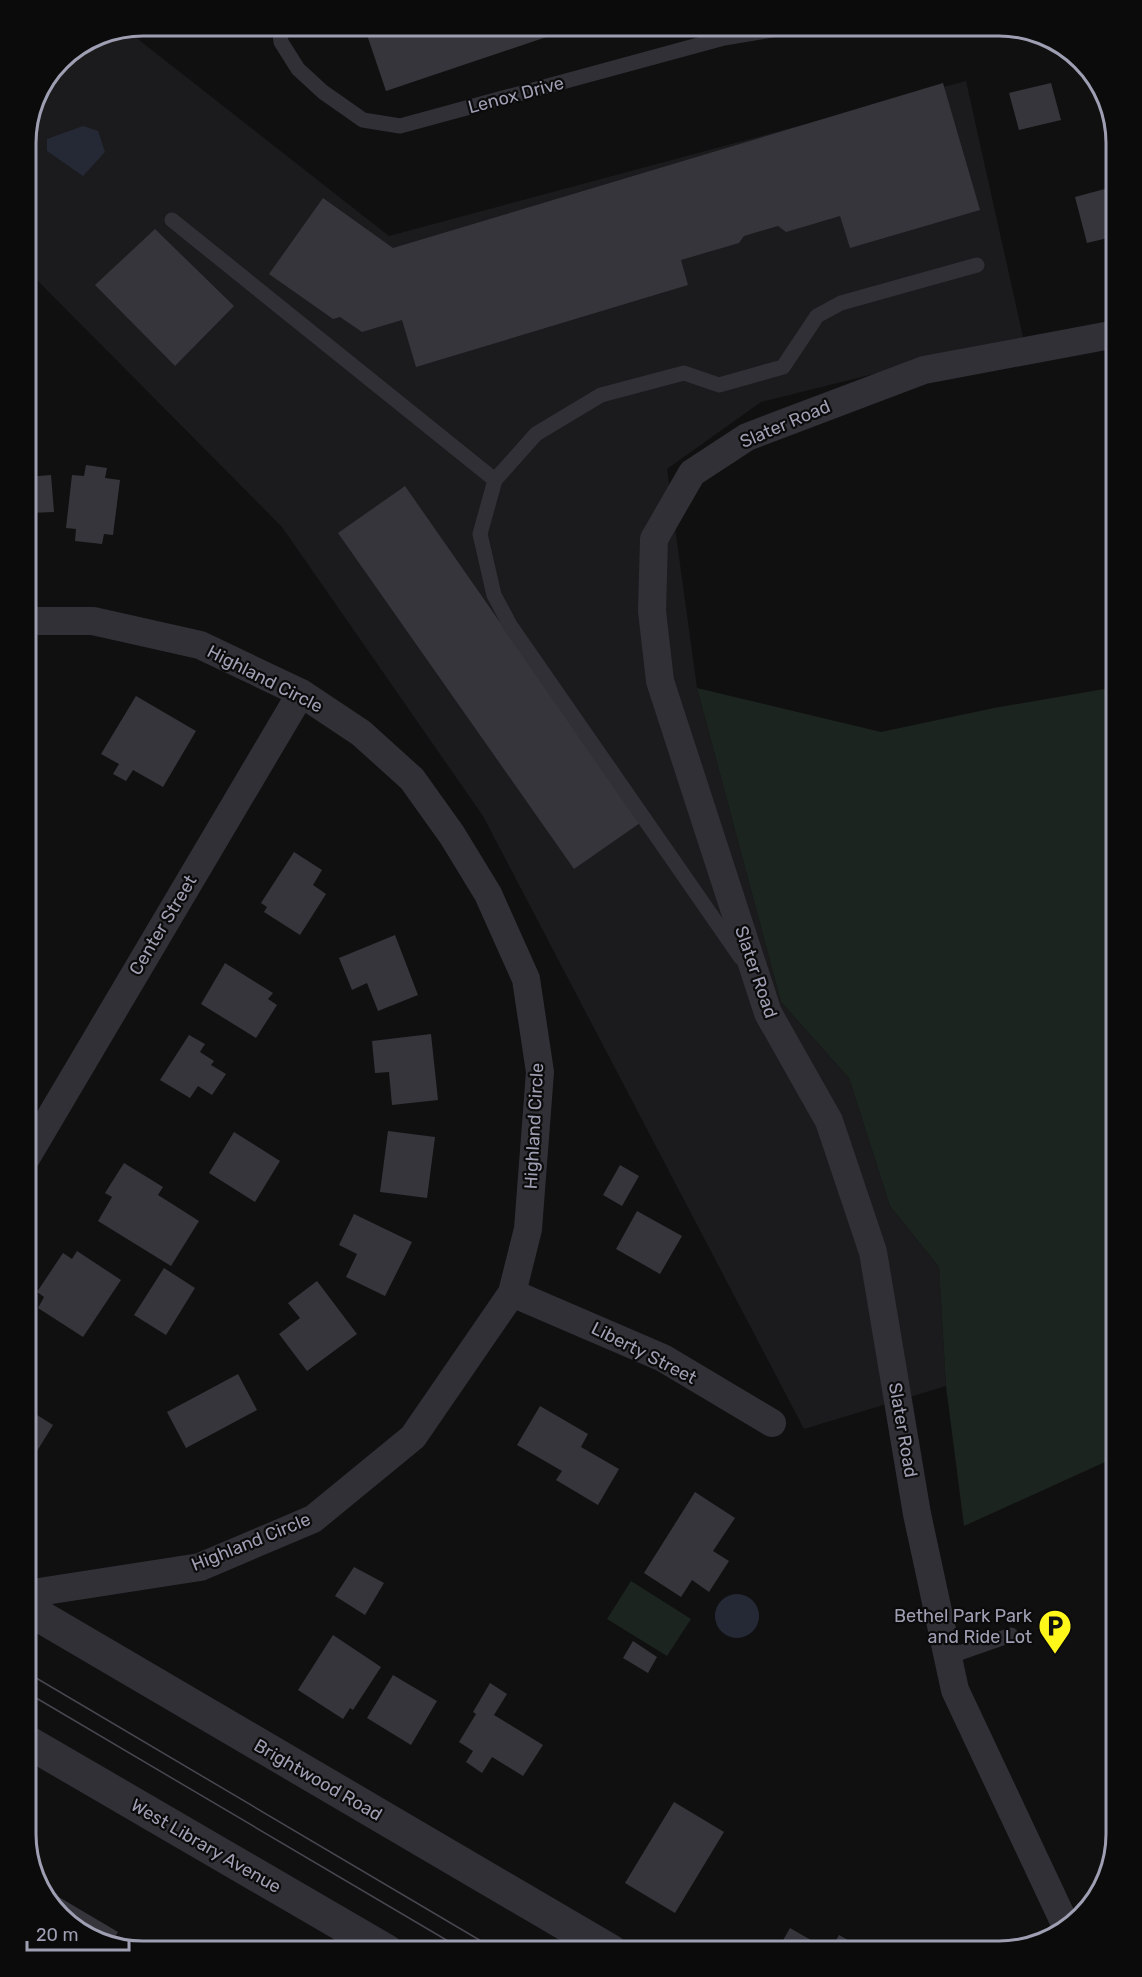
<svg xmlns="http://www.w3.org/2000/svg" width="1142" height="1977" viewBox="0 0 1142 1977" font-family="Rubik,sans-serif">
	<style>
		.built { fill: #1b1b1e }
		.green { fill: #1c241f }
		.water { fill: #252935 }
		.building { fill: #36353b }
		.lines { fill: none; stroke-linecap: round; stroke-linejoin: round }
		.service { stroke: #313036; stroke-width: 15 }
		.minor { stroke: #313036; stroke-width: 28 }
		.tertiary { stroke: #313036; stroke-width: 33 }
		.tram { stroke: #484750; stroke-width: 1.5 }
		.labels { text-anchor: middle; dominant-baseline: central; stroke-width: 4.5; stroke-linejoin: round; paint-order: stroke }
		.street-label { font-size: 18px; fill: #9f9fb3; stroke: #0b0b0c }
		.poi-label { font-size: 18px; fill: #9f9fb3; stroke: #0b0b0c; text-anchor: end }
		.rim { fill: none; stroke: #9f9fb3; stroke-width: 3 }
	</style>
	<rect width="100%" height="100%" fill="#101011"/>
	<path class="built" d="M125 29 389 236 966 81 1023 337 761 402 667 469 697 688 781 1002 849 1078 890 1206 939 1267 946 1386 804 1429 483 816 282 527 26 269V136L35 98 60 60 98 34Z"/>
	<path class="green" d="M1116 687V1457L964 1526 946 1386 939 1267 890 1206 849 1078 781 1002 697 688 881 732 994 708Z
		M631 1581 691 1619 667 1656 607 1619Z"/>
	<path class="water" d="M83 126 98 131 105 152 83 176 47 151V139Z
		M715 1616a22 22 0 1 1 44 0a22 22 0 1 1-44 0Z"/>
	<path class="building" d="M364 26H579L386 91Z
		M943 83 980 210 850 248 840 216 786 232 778 226 744 236 739 243 681 260 688 285 416 367 402 320 362 332 340 317 333 319 269 274 323 198 393 248Z
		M1051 83 1061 120 1019 130 1009 93Z
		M1116 186V236L1087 243 1075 197Z
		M155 229 234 306 175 366 95 285Z
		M86 465 107 468 105 478 120 480 113 535 104 534 102 544 75 541 76 529 66 528 72 475 84 476Z
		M51 475 54 512 29 513 27 477Z
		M405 486 640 823 574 869 338 533Z
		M136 696 196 731 163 787 133 770 126 781 113 774 119 764 101 754Z
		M294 852 322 870 313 885 326 894 300 935 264 912 267 907 261 903Z
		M26 921 34 926 26 941Z
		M395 935 418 995 378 1011 367 983 352 990 339 958Z
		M225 963 273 993 268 999 277 1005 256 1038 201 1004Z
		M431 1034 438 1100 392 1105 389 1072 375 1073 372 1041Z
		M189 1035 205 1044 200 1052 214 1061 211 1065 226 1074 212 1095 198 1086 190 1098 160 1080Z
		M388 1131 435 1137 427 1198 380 1192Z
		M234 1132 280 1161 255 1202 209 1173Z
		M124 1163 163 1187 158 1195 199 1221 171 1266 98 1221 112 1197 105 1193Z
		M620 1165 639 1176 622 1206 603 1195Z
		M637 1211 682 1236 660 1274 616 1249Z
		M354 1214 412 1242 385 1296 346 1277 357 1254 339 1245Z
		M77 1251 121 1280 83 1337 38 1308 44 1297 37 1292 63 1253 72 1259Z
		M164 1268 195 1288 166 1335 134 1315Z
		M317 1281 357 1334 307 1371 279 1334 300 1318 288 1303Z
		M238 1374 257 1410 186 1448 167 1412Z
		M540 1406 588 1434 581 1447 619 1469 598 1505 556 1480 562 1471 517 1445Z
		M26 1408 53 1425 26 1469Z
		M695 1492 735 1518 713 1551 729 1561 709 1592 692 1580 681 1597 644 1573Z
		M354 1567 384 1583 365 1615 335 1596Z
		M333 1635 381 1667 353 1710 350 1708 343 1719 298 1690Z
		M633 1641 657 1657 648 1673 623 1658Z
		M393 1675 437 1701 411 1745 367 1718Z
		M490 1683 507 1694 494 1715 543 1745 523 1776 492 1757 482 1773 466 1762 473 1751 459 1742 476 1714 473 1712Z
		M674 1802 724 1832 675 1913 625 1883Z
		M52 1893 118 1932 111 1943 78 1932 48 1898Z
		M790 1928 830 1951 839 1935 867 1951H777Z"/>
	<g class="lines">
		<path class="service" d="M279 26 281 42 298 69 323 92 363 120 400 126 724 38 797 26
			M172 220 495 480
			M741 958 510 625 494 595 480 534 495 480 536 434 601 395 684 373 719 385 783 367 817 316 841 303 977 265
			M948 1657 1011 1635"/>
		<path class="minor" d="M26 1158 301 693
			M512 1293 663 1358 772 1423
			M26 1594 200 1567 313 1519 413 1437 512 1293 528 1229 540 1072 526 979 488 894 452 835 412 779 361 733 301 693 200 645 93 621H26
			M1066 1926 955 1690 917 1514 873 1252 829 1121 768 1013 660 681 652 611 654 539 692 473 747 437 924 370 1116 334"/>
		<path class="tertiary" d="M26 1608 611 1951
			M26 1741 387 1951"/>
		<path class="tram" d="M26 1672 498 1951
			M26 1692 465 1951"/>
	</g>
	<defs>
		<g id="parking-pin" transform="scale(1.725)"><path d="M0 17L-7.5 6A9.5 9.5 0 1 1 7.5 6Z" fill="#fff71a" stroke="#0b0b0c"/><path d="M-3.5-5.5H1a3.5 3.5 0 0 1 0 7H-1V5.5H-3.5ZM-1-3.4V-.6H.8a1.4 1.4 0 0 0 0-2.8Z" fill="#111"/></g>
	</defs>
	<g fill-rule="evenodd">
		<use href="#parking-pin" x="1055" y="1626"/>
	</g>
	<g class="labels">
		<g class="street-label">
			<text transform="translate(516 95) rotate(-15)">Lenox Drive</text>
			<text transform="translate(785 424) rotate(-23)">Slater Road</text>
			<text transform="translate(265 679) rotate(27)">Highland Circle</text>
			<text transform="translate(163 925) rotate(-59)">Center Street</text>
			<text transform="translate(756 972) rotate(71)">Slater Road</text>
			<text transform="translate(534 1126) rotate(-87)">Highland Circle</text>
			<text transform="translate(644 1353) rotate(27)">Liberty Street</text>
			<text transform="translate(903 1430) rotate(80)">Slater Road</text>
			<text transform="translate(251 1542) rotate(-22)">Highland Circle</text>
			<text transform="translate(318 1780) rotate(30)">Brightwood Road</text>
			<text transform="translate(206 1846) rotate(30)">West Library Avenue</text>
		</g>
		<g class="poi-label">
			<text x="1032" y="1616">Bethel Park Park<tspan x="1032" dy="21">and Ride Lot</tspan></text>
		</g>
	</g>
	<path d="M0 0H1142V1977H0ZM143 36H999A107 107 0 0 1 1106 143V1834A107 107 0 0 1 999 1941H143A107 107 0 0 1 36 1834V143A107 107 0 0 1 143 36Z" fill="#0b0b0c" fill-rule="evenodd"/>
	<path class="rim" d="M143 36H999A107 107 0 0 1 1106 143V1834A107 107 0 0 1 999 1941H143A107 107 0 0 1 36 1834V143A107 107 0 0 1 143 36Z"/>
	<path d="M27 1941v9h102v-9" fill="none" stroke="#9f9fb3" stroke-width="3"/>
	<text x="36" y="1941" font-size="18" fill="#9f9fb3" stroke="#0b0b0c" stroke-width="4.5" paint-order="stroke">20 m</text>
</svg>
